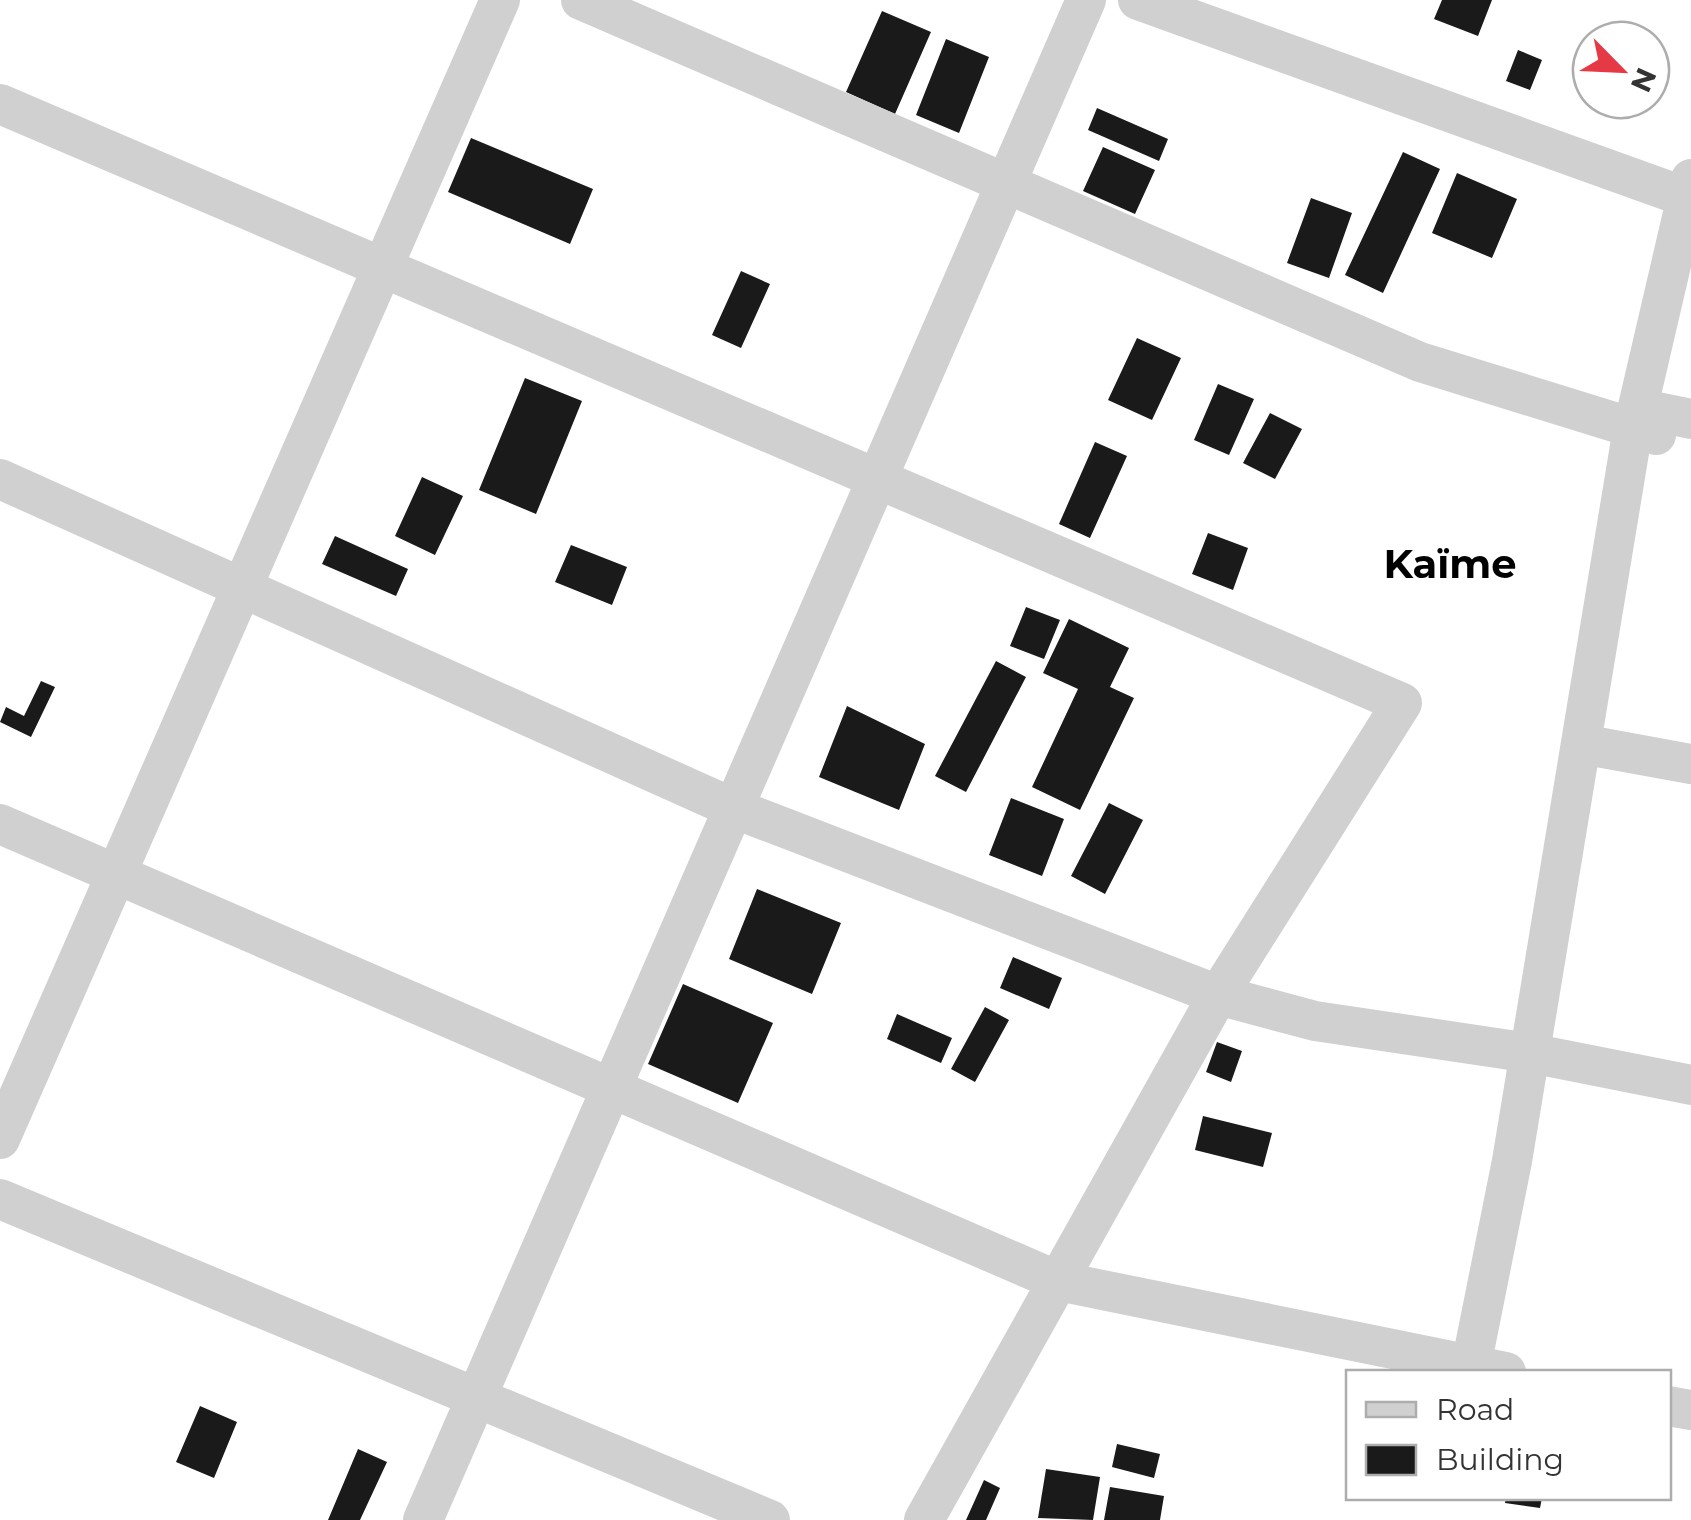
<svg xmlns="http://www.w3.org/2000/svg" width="1691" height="1520" viewBox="0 0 1691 1520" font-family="Montserrat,sans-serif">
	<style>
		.building { fill: #1a1a1a }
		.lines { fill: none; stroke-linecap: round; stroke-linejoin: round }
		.minor { stroke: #d0d0d0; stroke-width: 40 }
		.labels { text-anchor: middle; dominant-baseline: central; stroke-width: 10; stroke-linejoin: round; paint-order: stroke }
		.quarter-label { font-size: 40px; font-weight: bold; fill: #000; stroke: #fff }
	</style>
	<rect width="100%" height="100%" fill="#fff"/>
	<path class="building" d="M1442 0H1492L1478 36 1434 19Z
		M882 11 931 32 895 114 846 92Z
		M946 39 989 57 959 133 916 115Z
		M1518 50 1542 60 1530 90 1506 81Z
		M1097 108 1168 139 1159 161 1088 130Z
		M471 138 593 189 570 244 448 192Z
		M1103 147 1155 170 1135 214 1083 191Z
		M1403 152 1440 169 1383 293 1345 275Z
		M1457 173 1517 199 1492 258 1432 233Z
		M1311 198 1352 213 1329 278 1287 263Z
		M741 271 770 284 741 348 712 335Z
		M1137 338 1181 358 1152 420 1108 400Z
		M525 378 582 401 536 514 479 490Z
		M1218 384 1254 399 1229 455 1194 440Z
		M1270 413 1302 429 1275 479 1243 463Z
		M1095 442 1127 456 1090 538 1059 524Z
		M422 477 463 496 435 555 395 536Z
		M1208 533 1248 548 1233 590 1192 574Z
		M335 536 408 569 396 596 322 564Z
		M571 545 627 567 612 605 555 582Z
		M1026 607 1060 620 1044 659 1010 646Z
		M1069 619 1129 648 1110 687 1134 698 1080 810 1032 787 1078 689 1043 673Z
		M996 661 1026 677 966 792 935 776Z
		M41 681 55 687 31 737 0 722 6 707 24 716Z
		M847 706 925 744 899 810 819 777Z
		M1011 798 1064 819 1042 876 989 855Z
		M1109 803 1143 820 1105 894 1071 876Z
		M757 889 841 923 812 994 729 959Z
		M1013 957 1062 978 1049 1009 1000 988Z
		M683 984 773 1023 738 1103 648 1064Z
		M985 1007 1009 1020 975 1082 951 1069Z
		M897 1014 952 1038 941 1063 887 1039Z
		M1217 1042 1242 1051 1231 1082 1206 1072Z
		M1203 1116 1272 1133 1263 1167 1195 1150Z
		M200 1406 237 1422 214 1478 176 1462Z
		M1117 1444 1160 1454 1154 1478 1112 1467Z
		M358 1449 387 1462 360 1520H328Z
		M1046 1469 1100 1477 1093 1520 1038 1518Z
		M984 1480 1000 1488 986 1520H966Z
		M1110 1487 1164 1496 1160 1520H1104Z
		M1506 1498H1542L1540 1508 1505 1503Z"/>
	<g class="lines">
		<path class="minor" d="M581 0 1420 362 1656 435
			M1138 0 1691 199
			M0 104 1402 703 1218 995 924 1520
			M1638 408 1691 419
			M0 479 733 808 1218 995 1315 1021 1530 1053 1691 1085
			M1581 744 1691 764
			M0 824 1058 1281 1506 1372
			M0 1139 500 0
			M0 1199 770 1520
			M1471 1366 1512 1161 1633 428 1691 179
			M1668 1406 1691 1410
			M423 1520 1086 0"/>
	</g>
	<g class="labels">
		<g class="quarter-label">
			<text x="1450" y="563">Kaïme</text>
		</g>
	</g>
	<rect x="1346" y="1370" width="325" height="130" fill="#ffffff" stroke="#adadad" stroke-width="2.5"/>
	<rect x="1366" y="1402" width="50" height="15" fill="#d0d0d0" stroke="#adadad" stroke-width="2.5"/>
	<text x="1436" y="1420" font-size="30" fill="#333333">Road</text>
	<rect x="1366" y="1445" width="50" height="30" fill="#1a1a1a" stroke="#adadad" stroke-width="2.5"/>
	<text x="1436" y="1470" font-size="30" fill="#333333">Building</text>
	<g transform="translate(1621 70) rotate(114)"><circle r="48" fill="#ffffff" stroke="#adadad" stroke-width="2.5"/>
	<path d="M0-8L18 38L0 25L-18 38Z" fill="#e63946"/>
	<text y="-15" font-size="28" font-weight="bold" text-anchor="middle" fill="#333333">N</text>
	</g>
</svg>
